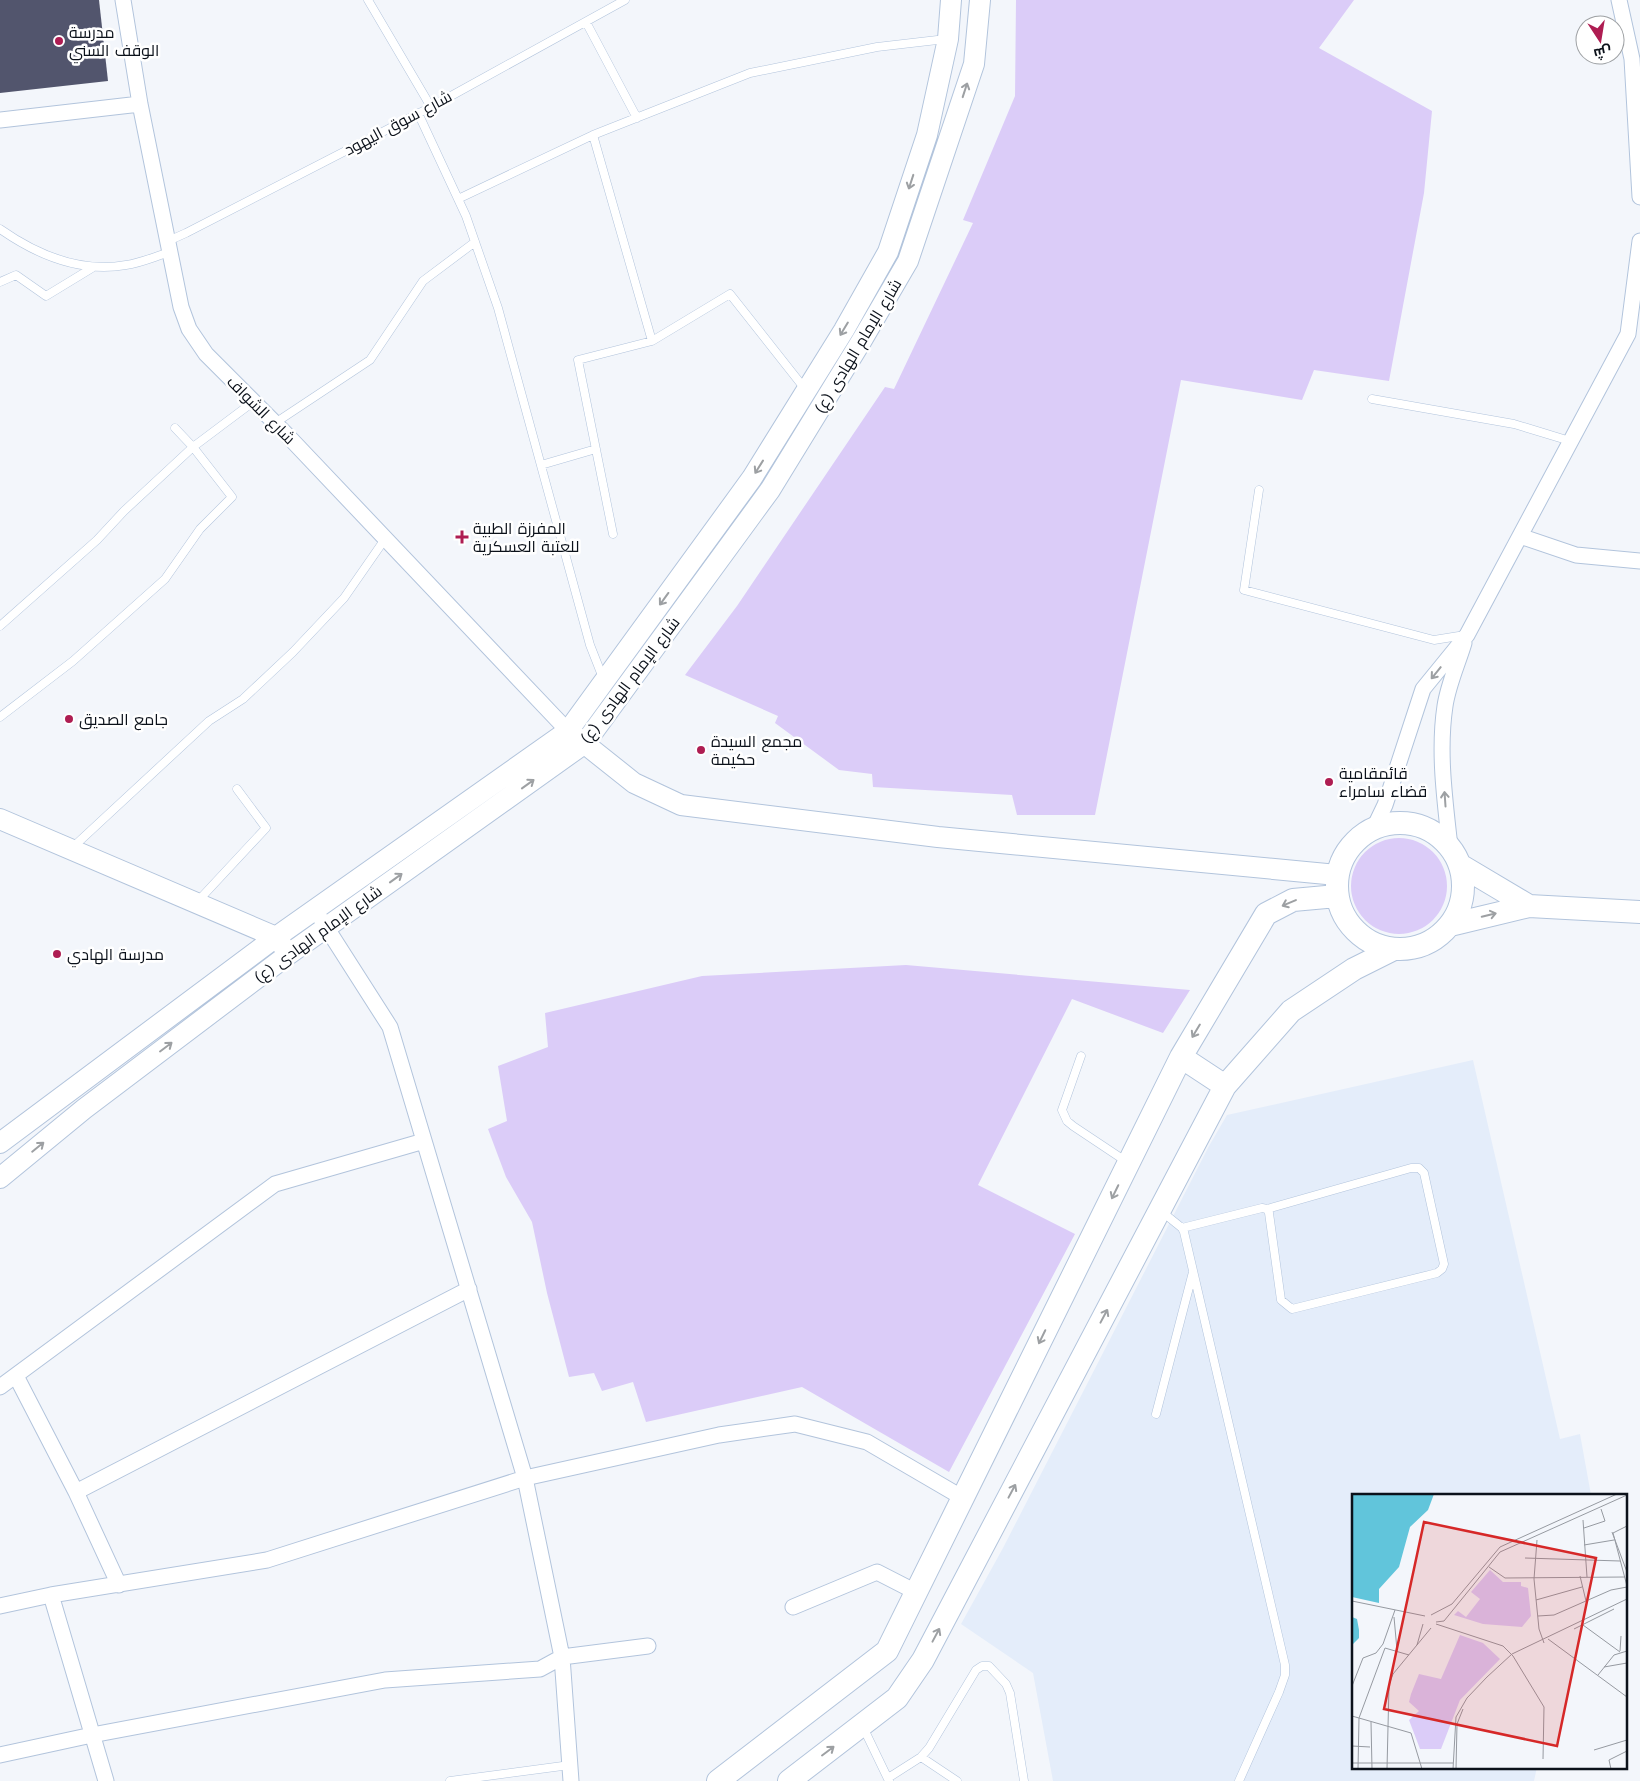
<svg xmlns="http://www.w3.org/2000/svg" width="1640" height="1781" viewBox="0 0 1640 1781" font-family="'Work Sans',Cairo,sans-serif">
	<style>
		.built { fill: #e4edfa }
		.green { fill: #dbccf8 }
		.building { fill: #52556d }
		.lines { fill: none; stroke-linecap: round; stroke-linejoin: round }
		.lane-casing { stroke: #b2c4dc; stroke-width: 9 }
		.street-casing { stroke: #b2c4dc; stroke-width: 17 }
		.secondary-casing { stroke: #b2c4dc; stroke-width: 22 }
		.primary-casing { stroke: #b2c4dc; stroke-width: 24 }
		.lane { stroke: #fff; stroke-width: 8 }
		.street { stroke: #fff; stroke-width: 15 }
		.secondary { stroke: #fff; stroke-width: 20 }
		.primary { stroke: #fff; stroke-width: 22 }
		.oneway { stroke: #9da0a3 }
		.poi-dot { fill: #ae1d52; stroke: #fff; stroke-width: 2 }
		.labels { text-anchor: middle; dominant-baseline: central; stroke-width: 5; stroke-linejoin: round; paint-order: stroke }
		.poi-label { font-size: 16px; fill: #0b111a; stroke: #fff; text-anchor: start }
		.street-label { font-size: 16px; fill: #0b111a; stroke: #fff }
		.inset-road { fill: none; stroke: #969aa1; stroke-width: 1 }
		.view { fill: #d62828; fill-opacity: 0.15; stroke: #d62828; stroke-width: 2.5 }
		.inset-edge { fill: none; stroke: #0b111a; stroke-width: 2.5 }
	</style>
	<rect width="100%" height="100%" fill="#f3f6fb"/>
	<path class="built" d="M1473 1060 1560 1439 1580 1434 1591 1495H1354V1767H1537L1534 1781H1053L1033 1673 961 1624 1003 1548 1209 1146 1227 1115Z"/>
	<path class="green" d="M1016 0H1354L1319 48 1432 111 1424 193 1389 381 1314 370 1302 400 1181 380 1095 815H1017L1012 795 873 787 872 774 839 770 775 723 778 716 685 675 737 606 885 387 894 389 973 223 963 220 1015 96Z
		M1351 886a48 48 0 1 1 96 0a48 48 0 1 1-96 0Z
		M906 965 1190 990 1163 1033 1072 999 978 1185 1075 1234 949 1472 802 1387 646 1422 633 1382 602 1391 594 1373 569 1377 547 1293 532 1222 506 1177 488 1129 507 1121 498 1066 548 1047 545 1013 702 976Z"/>
	<path class="building" d="M0 0H99L108 81 0 93Z"/>
	<g class="lines">
		<g class="lane-casing">
			<path id="lane" d="M368 0 431 107
				M586 22 637 118
				M418 113 466 216 498 308 590 645 603 678
				M458 199 593 135
				M0 229C37 255 80 273 126 265 141 263 156 256 170 252
				M168 241 186 233 431 107 625 0
				M0 282 16 275 46 296 92 268
				M652 341 593 135 750 73 877 47 946 39
				M1372 399 1514 424 1570 441
				M275 423 370 360 423 281 475 242
				M541 465 596 449
				M1259 490 1244 590 1434 640 1465 635
				M613 534 578 360 652 341 730 294 805 389
				M0 626 97 540 124 511 193 447 253 402
				M0 717 73 661 165 579 200 529 232 497 193 447 175 428
				M72 848 209 721 243 699 293 652 344 598 385 539
				M198 901 266 828 237 789
				M1081 1056 1062 1110 1067 1121 1073 1126 1127 1162
				M1161 1211 1182 1228 1184 1232 1285 1665V1675L1279 1692 1239 1781
				M1182 1228 1262 1208 1267 1209 1411 1168H1419L1424 1173 1444 1264 1442 1269 1437 1273 1292 1309 1281 1300 1269 1213 1267 1209
				M1156 1414 1193 1272
				M863 1727 889 1781
				M921 1757 957 1781
				M888 1778 921 1757 929 1748 976 1670 982 1666H989L1006 1684 1010 1693 1024 1781
				M450 1781 570 1765"/>
		</g>
		<g class="street-casing">
			<path id="street" d="M123 0 140 104 181 307 189 329 206 354 287 435 568 731
				M1619 0 1632 59 1640 197
				M0 120 140 104
				M1520 536 1576 555 1640 561
				M1374 828 1385 805 1423 689 1467 635 1628 334 1640 241
				M1450 847C1445 801 1438 752 1445 706 1448 685 1458 663 1464 643
				M321 919 390 1027 525 1478 562 1657 571 1781
				M16 1376 76 1492 119 1585
				M0 1387 275 1184 424 1141
				M76 1492 469 1289
				M51 1595 106 1781
				M0 1606 51 1595 267 1560 525 1478 719 1435 795 1424 867 1442 963 1498
				M793 1607 877 1572 916 1592
				M0 1755 92 1735 385 1680 540 1669 562 1657 648 1646"/>
		</g>
		<g class="secondary-casing">
			<path id="secondary" d="M575 736 634 783 681 805 938 837 1337 875
				M0 819 276 937 282 945
				M0 1143 276 937 568 731 752 478 844 330 888 252 927 135 948 39 951 0
				M0 1178 84 1109 289 954 585 743 770 490 862 340 908 261 974 64 980 0"/>
		</g>
		<g class="primary-casing">
			<path id="primary" d="M1337 886a63 63 0 1 1 126 0a63 63 0 1 1-126 0Z
				M1460 865 1529 906
				M1450 925 1529 906 1640 912
				M1181 1057 1225 1086
				M718 1781 887 1651 1181 1057 1266 914 1293 900 1337 896
				M789 1781 897 1698 923 1660 1225 1086 1291 1011 1354 969 1394 949"/>
		</g>
		<use href="#lane" class="lane"/>
		<use href="#street" class="street"/>
		<use href="#secondary" class="secondary"/>
		<use href="#primary" class="primary"/>
	</g>
	<defs><path id="oneway-shaft" d="M-6 0H5M1.5-3L5.5 0L1.5 3" fill="none" stroke-width="1.6" stroke-linecap="round" stroke-linejoin="round" transform="scale(1.25)"/></defs>
	<g class="oneway">
		<use href="#oneway-shaft" transform="translate(965 90) rotate(-72)"/>
		<use href="#oneway-shaft" transform="translate(911 182) rotate(108)"/>
		<use href="#oneway-shaft" transform="translate(844 329) rotate(121)"/>
		<use href="#oneway-shaft" transform="translate(759 467) rotate(122)"/>
		<use href="#oneway-shaft" transform="translate(664 599) rotate(126)"/>
		<use href="#oneway-shaft" transform="translate(1436 673) rotate(129)"/>
		<use href="#oneway-shaft" transform="translate(528 784) rotate(-36)"/>
		<use href="#oneway-shaft" transform="translate(1445 799) rotate(-94)"/>
		<use href="#oneway-shaft" transform="translate(396 878) rotate(-36)"/>
		<use href="#oneway-shaft" transform="translate(1289 903) rotate(157)"/>
		<use href="#oneway-shaft" transform="translate(1489 915) rotate(-14)"/>
		<use href="#oneway-shaft" transform="translate(1196 1031) rotate(121)"/>
		<use href="#oneway-shaft" transform="translate(166 1047) rotate(-37)"/>
		<use href="#oneway-shaft" transform="translate(38 1147) rotate(-39)"/>
		<use href="#oneway-shaft" transform="translate(1115 1192) rotate(116)"/>
		<use href="#oneway-shaft" transform="translate(1104 1316) rotate(-62)"/>
		<use href="#oneway-shaft" transform="translate(1042 1337) rotate(116)"/>
		<use href="#oneway-shaft" transform="translate(1012 1491) rotate(-62)"/>
		<use href="#oneway-shaft" transform="translate(936 1635) rotate(-62)"/>
		<use href="#oneway-shaft" transform="translate(828 1751) rotate(-37)"/>
	</g>
	<g class="poi-dot">
		<circle cx="59" cy="41" r="5"/>
		<path d="M459.5 529.5h5v5h5v5h-5v5h-5v-5h-5v-5h5z"/>
		<circle cx="69" cy="719" r="5"/>
		<circle cx="701" cy="750" r="5"/>
		<circle cx="1329" cy="782" r="5"/>
		<circle cx="57" cy="954" r="5"/>
	</g>
	<g class="labels">
		<g class="poi-label">
			<text x="69" y="32">مدرسة<tspan x="69" dy="18">الوقف السني</tspan></text>
			<text x="473" y="528">المفرزة الطبية<tspan x="473" dy="18">للعتبة العسكرية</tspan></text>
			<text x="79" y="719">جامع الصديق</text>
			<text x="711" y="741">مجمع السيدة<tspan x="711" dy="18">حكيمة</tspan></text>
			<text x="1339" y="773">قائمقامية<tspan x="1339" dy="18">قضاء سامراء</tspan></text>
			<text x="67" y="954">مدرسة الهادي</text>
		</g>
		<g class="street-label">
			<text transform="translate(398 123) rotate(-28)">شارع سوق اليهود</text>
			<text transform="translate(858 346) rotate(-59)">شارع الإمام الهادی (ع)</text>
			<text transform="translate(261 410) rotate(45)">شارع الشواف</text>
			<text transform="translate(630 680) rotate(-53)">شارع الإمام الهادی (ع)</text>
			<text transform="translate(318 934) rotate(-36)">شارع الإمام الهادی (ع)</text>
		</g>
	</g>
	<g transform="translate(1352 1494)">
		<rect width="275" height="275" fill="#f3f6fb"/>
		<path d="M138 76 151 88H169V92L176 94 179 122 170 133 131 130 102 121 106 117 114 123 128 105 119 98ZM108 141 131 149 148 165 108 206 89 255H68L57 226 67 217 57 208 59 200 67 180 89 185Z" fill="#dbccf8"/>
		<path d="M0 0H82L76 16 58 33 47 73 27 95V109L0 103ZM0 123 5 125 7 136V144L0 151Z" fill="#61c5db"/>
		<path class="inset-road" d="M231 26 235 83M232 34 253 27 249 15M260 38 275 78M261 39 275 92M261 39 275 32M185 46 182 85 187 135 192 149M232 51 262 46M173 64 268 67M137 73 153 84 273 83M228 82 234 107M184 106 230 93M0 107 73 122M79 121 100 110 148 53 265 0M186 122 202 121 259 96 275 93M42 123 45 156M84 128 92 127 148 58 275 1M84 130 151 152 161 162M231 131 268 158M222 135 262 115M196 145 275 203M65 151 71 130M268 157 269 142M161 162 192 213 191 265M252 173 275 169M246 181 262 161 275 157M0 192 11 164 24 159 31 150 43 116M0 222 59 239 70 275M19 228 20 275M0 252 18 253M242 256 275 246M0 269H101M6 275 7 224 33 154 57 161M35 275 37 191 41 180 79 134M101 275 104 223 115 204 135 183 160 160 275 105M104 275 105 230 111 215M259 275 257 266 275 257"/>
		<path class="view" d="M72 28 244 64 205 252 32 215Z"/>
		<rect width="275" height="275" class="inset-edge"/>
	</g>
	<g transform="translate(1600 40) rotate(168)"><circle r="24" fill="#ffffff" stroke="#9da0a3"/>
	<path d="M0-4L9 19L0 12L-9 19Z" fill="#ae1d52"/>
	<text y="-8" font-size="14" font-weight="bold" text-anchor="middle" fill="#0b111a">ش</text>
	</g>
</svg>
